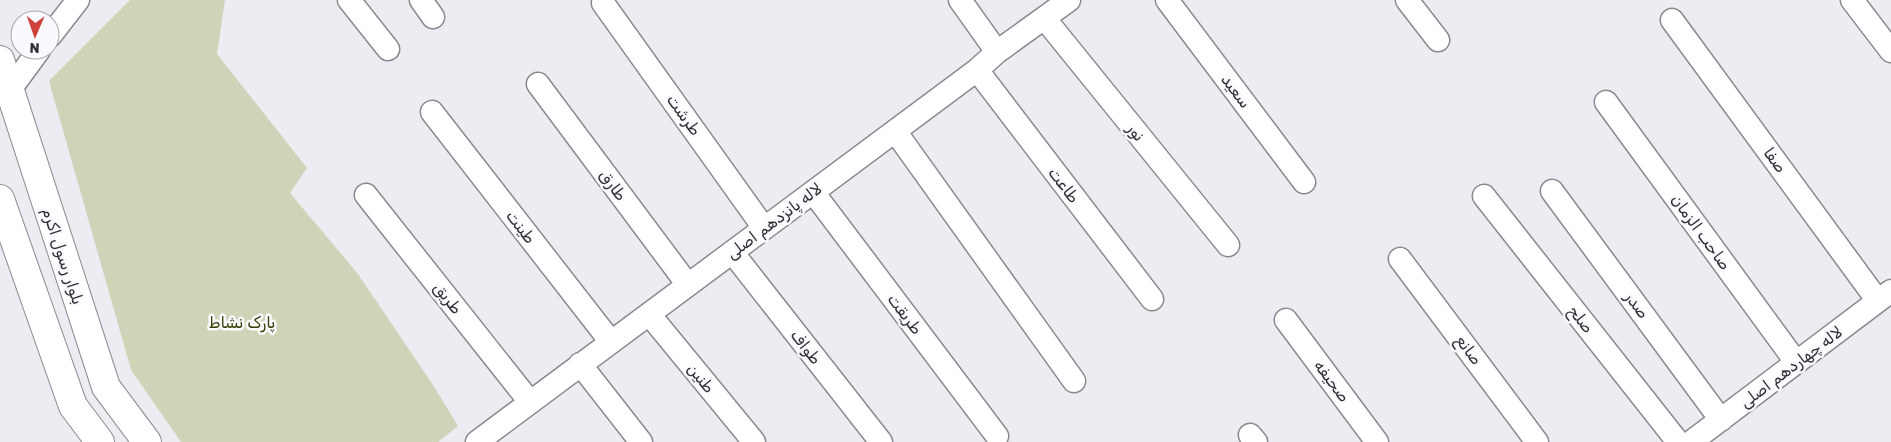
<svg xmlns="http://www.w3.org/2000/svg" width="1891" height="442" viewBox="0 0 1891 442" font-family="Rubik,Vazirmatn,sans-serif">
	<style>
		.green { fill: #cfd4b8 }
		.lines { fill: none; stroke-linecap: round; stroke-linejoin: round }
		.minor-casing { stroke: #8a898f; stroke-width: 25 }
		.secondary-casing { stroke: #8a898f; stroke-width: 30 }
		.minor { stroke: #fff; stroke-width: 22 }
		.secondary { stroke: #fff; stroke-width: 28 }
		.labels { text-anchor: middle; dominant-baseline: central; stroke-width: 5; stroke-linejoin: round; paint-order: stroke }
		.street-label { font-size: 16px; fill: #303032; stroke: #faf9fe }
		.park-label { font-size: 16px; fill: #383f06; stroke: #faf9fe }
	</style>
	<rect width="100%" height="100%" fill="#ececf2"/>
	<path class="green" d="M130 0H225L217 54 307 168 290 193 358 274 433 385 458 426 438 442H181L131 370 49 81Z"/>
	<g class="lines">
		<g class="minor-casing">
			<path id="minor" d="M349 0 388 49
				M421 0 433 17
				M960 0 997 52
				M1167 0 1304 182
				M1407 0 1438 40
				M1852 0 1891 51
				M603 3 764 228
				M1045 19 1228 245
				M1672 20 1878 301
				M50 36 78 0
				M977 70 1152 299
				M538 84 688 285
				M9 91 39 50
				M1606 102 1796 362
				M432 112 611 342
				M895 131 1074 381
				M1552 191 1721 420
				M813 192 997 436
				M366 195 530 402
				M1484 196 1678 442
				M732 252 881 442
				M1400 259 1537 442
				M649 314 754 442
				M1286 320 1377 442
				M580 364 641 442
				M1250 435 1256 442
				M477 442 977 70 997 52 1069 0
				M1691 442 1891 291"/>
		</g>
		<g class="secondary-casing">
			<path id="secondary" d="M0 60 106 387 147 442
				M0 199 73 406 100 442"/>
		</g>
		<use href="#minor" class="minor"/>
		<use href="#secondary" class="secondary"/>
	</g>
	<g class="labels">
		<g class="street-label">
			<text transform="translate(1236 91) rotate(53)">سعید</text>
			<text transform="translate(684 115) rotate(54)">طرشت</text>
			<text transform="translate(1136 132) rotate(51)">نور</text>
			<text transform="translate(1775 160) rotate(54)">صفا</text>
			<text transform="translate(613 185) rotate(53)">طارق</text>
			<text transform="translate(1064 185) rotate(53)">طاعت</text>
			<text transform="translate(774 221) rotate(-37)">لاله پانزدهم اصلی</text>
			<text transform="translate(521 227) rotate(52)">طینت</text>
			<text transform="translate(1701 232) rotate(54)">صاحب الزمان</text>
			<text transform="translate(63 256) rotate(72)">بلوار رسول اکرم</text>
			<text transform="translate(448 298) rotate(52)">طریق</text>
			<text transform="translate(1637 305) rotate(54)">صدر</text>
			<text transform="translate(905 314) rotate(53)">طریقت</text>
			<text transform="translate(1581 319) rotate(52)">صلح</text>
			<text transform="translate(806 347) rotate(52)">طواف</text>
			<text transform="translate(1469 350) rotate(53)">صانع</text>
			<text transform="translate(1791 367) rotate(-37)">لاله چهاردهم اصلی</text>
			<text transform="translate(701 378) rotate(51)">طنین</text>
			<text transform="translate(1332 381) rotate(53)">صحیفه</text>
		</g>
		<g class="park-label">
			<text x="242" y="322">پارک نشاط</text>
		</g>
	</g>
	<g transform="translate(35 35) rotate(182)"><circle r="24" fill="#faf9fe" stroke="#a9a9ac"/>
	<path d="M0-4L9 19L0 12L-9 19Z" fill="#d0413b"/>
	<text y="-8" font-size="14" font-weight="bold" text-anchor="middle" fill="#303032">N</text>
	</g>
</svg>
